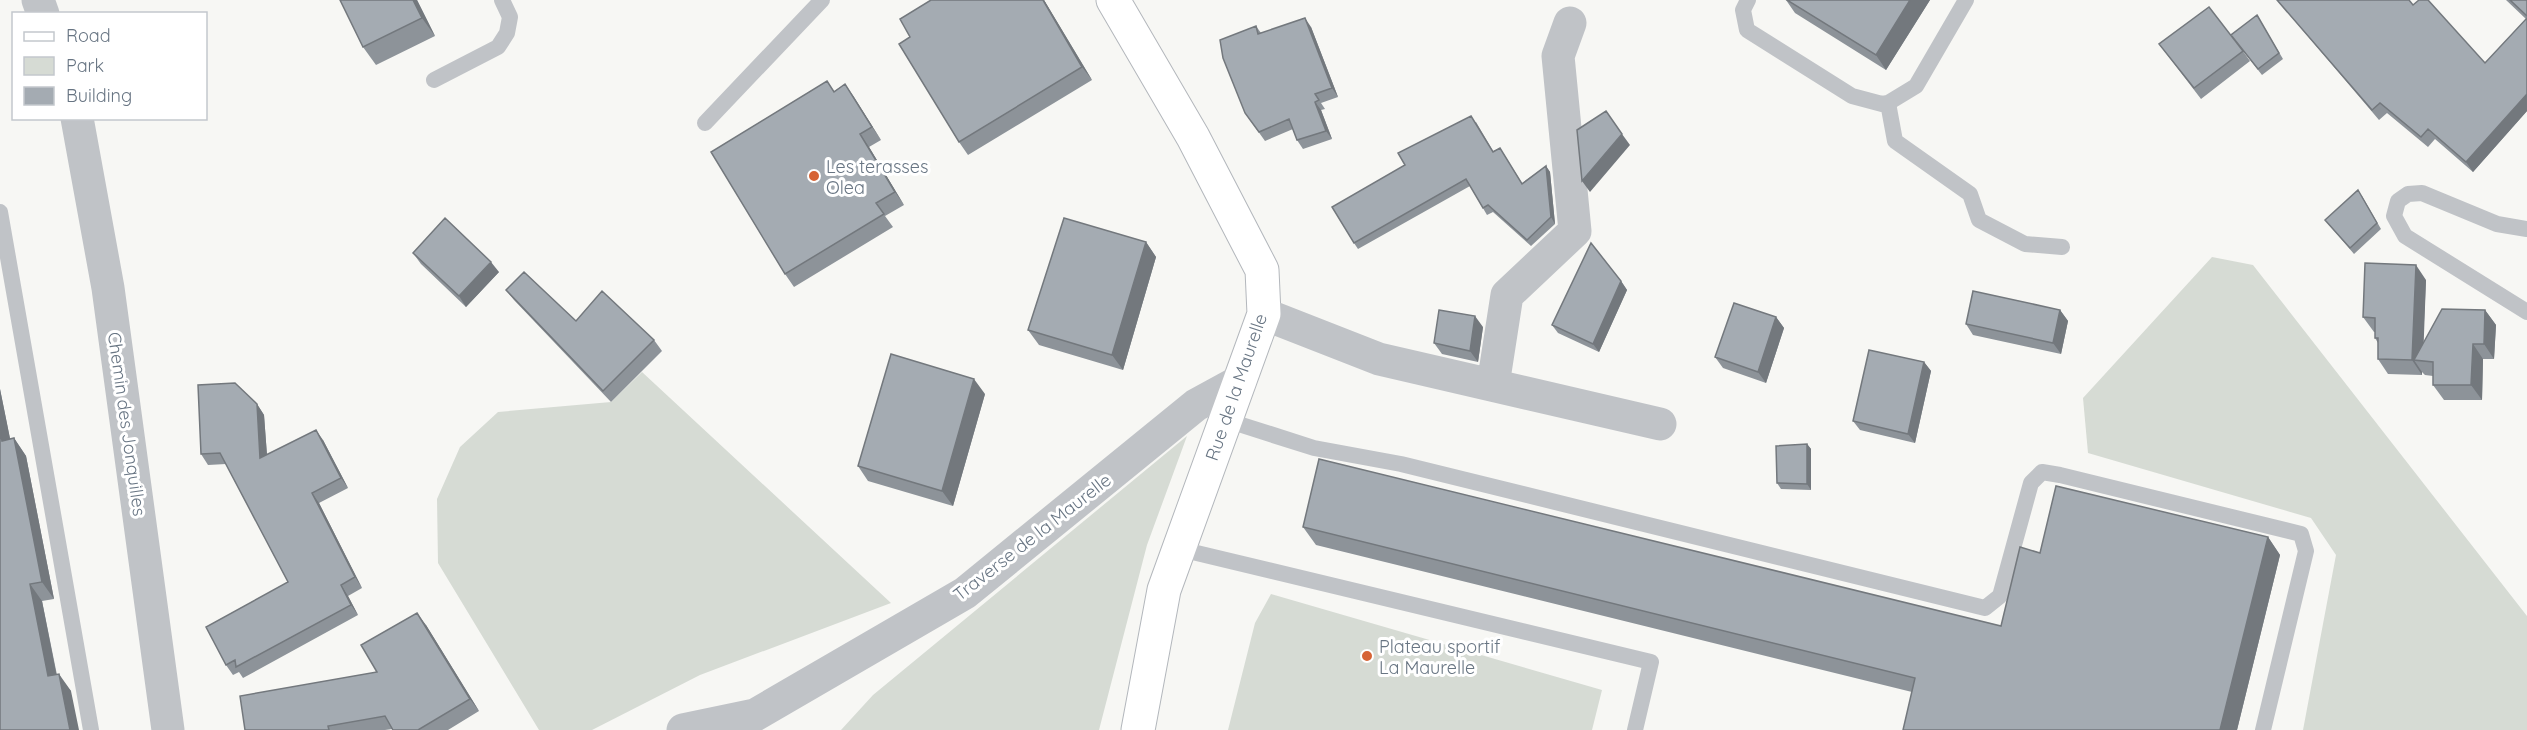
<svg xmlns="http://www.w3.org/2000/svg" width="2527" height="730" viewBox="0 0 2527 730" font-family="Quicksand,sans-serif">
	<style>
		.green { fill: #d6dbd4 }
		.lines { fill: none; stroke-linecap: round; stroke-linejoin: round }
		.secondary-casing { stroke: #b3b7bc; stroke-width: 35 }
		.lane { stroke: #c0c3c7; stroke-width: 16 }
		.street { stroke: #c0c3c7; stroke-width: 33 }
		.secondary { stroke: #fff; stroke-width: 33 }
		.wall { fill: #8d9399 }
		.shaded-wall { fill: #73787d }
		.building { fill: #a4abb2; stroke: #73787d; stroke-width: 1.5 }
		.poi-dot { fill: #d66335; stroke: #fff; stroke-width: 2 }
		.labels { text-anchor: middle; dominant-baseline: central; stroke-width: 6; stroke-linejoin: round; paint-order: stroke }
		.poi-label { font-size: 18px; fill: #687583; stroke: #fff; text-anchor: start }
		.street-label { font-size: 18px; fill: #687583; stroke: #fff }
	</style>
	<rect width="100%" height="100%" fill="#f7f7f4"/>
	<path class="green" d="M2212 257 2253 265 2527 616V730H2303L2336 555 2311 518 2088 453 2083 398Z
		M642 372 891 603 700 675 592 730H539L438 563 437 499 460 447 498 412 611 402Z
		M1187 436 1147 545 1099 730H841L873 695Z
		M1271 594 1602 690 1592 730H1228L1255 623Z"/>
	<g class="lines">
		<g class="secondary-casing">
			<path id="secondary" d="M1113 0 1193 137 1262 270 1264 314 1164 590 1138 730"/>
		</g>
		<path class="lane" d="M1748 0 1743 10 1747 30 1852 96 1882 104 1888 103 1916 86 1966 0
			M434 80 498 47 507 33 510 17 502 0
			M1888 103 1895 141 1970 194 1979 220 2025 244 2062 247
			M705 123 822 0
			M0 212 91 730
			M2527 229 2497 224 2422 193 2408 194 2398 201 2394 216 2405 236 2527 312
			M1226 420 1314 448 1401 464 1985 608 2000 596 2031 483 2042 472 2060 475 2301 534 2306 551 2263 730
			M1180 549 1651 662 1635 730"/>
		<path class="street" d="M38 0 43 14
			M77 118 108 288 168 730
			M1264 314 1379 359 1660 424
			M1493 385 1507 295 1575 231 1558 56 1570 23
			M683 730 755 715 965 593 1196 405 1240 381"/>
		<use href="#secondary" class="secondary"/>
	</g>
	<path class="wall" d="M417 0 435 36 376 65 363 47Z
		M1044 0 1092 80 968 155 959 142Z
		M1786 0H1930L1886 70 1795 13Z
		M2277 0H2409L2413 5 2485 63 2526 19 2506 0H2527V111L2473 172 2435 139 2428 147 2387 113 2379 120Z
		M2257 15 2283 59 2262 75 2240 47 2250 61 2201 99 2159 44 2235 41Z
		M1256 26 1261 33 1311 27 1338 97 1321 103 1325 109 1321 110 1332 139 1303 149 1297 140 1293 129 1265 141 1245 113Z
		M827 81 834 91 845 84 881 140 869 147 904 205 885 216 893 227 794 287 785 274Z
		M1476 122 1493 151 1500 148 1522 183 1546 166 1550 172 1555 224 1531 246 1493 212 1487 215 1470 186 1358 249 1354 243 1405 165Z
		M2362 196 2381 229 2354 254 2325 220Z
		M1146 242 1156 257 1123 370 1039 345 1028 330Z
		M413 253 499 272 466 307 421 264Z
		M2426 280 2423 343 2485 310 2496 325 2494 359H2483L2482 400H2444L2433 385V376L2425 375 2422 372V375L2388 374 2378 359V343L2375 338V332H2374L2363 317Z
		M1621 281 1627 290 1599 352 1558 333 1552 325Z
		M506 290 576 321 654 340 662 351 611 402 514 300Z
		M2060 310 2068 321 2061 354 1973 335 1966 324Z
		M1776 317 1784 328 1766 383 1723 368 1715 357Z
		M1483 327 1478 362 1442 354 1434 343Z
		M1924 362 1931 371 1915 443 1860 430 1853 421Z
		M0 389 10 439 14 438 26 456 54 599 42 601 57 675 71 691 0 730Z
		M985 394 953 506 868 481 858 466Z
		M257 404 264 415 267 455 323 440 348 488 319 503 362 588 348 596 358 615 243 678 239 672 233 675 226 665 288 582 226 464 208 465 201 454Z
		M1807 444 1811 449V490L1781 489 1777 483Z
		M1303 527 2001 626 2040 553 2268 537 2280 555 2237 730H1903L1912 692 1316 545Z
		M426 625 479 711 448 730H393V729L385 730H245L377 672Z"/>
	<path class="shaded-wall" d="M413 0H417L435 36 422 18Z
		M1043 0H1044L1092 80 1082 67Z
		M1910 0H1930L1886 70 1876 55Z
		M1305 18 1311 27 1338 97 1332 88Z
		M845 84 854 97 881 140 872 127Z
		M2527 94V111L2473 172 2466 162Z
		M1315 102 1321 110 1332 139 1326 131Z
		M860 134 869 147 904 205 895 192Z
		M1622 134 1630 145 1590 192 1582 181Z
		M1546 166 1550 172 1555 224 1551 217Z
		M1146 242 1156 257 1123 370 1112 355Z
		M491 262 499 272 466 307 459 296Z
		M2416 265 2426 280 2423 361 2414 360 2422 372V375L2412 360Z
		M1621 281 1627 290 1599 352 1593 344Z
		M2060 310 2068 321 2061 354 2053 343Z
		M2485 310 2496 325 2494 359 2484 344Z
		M1475 316 1483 327 1478 362 1470 351Z
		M1776 317 1784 328 1766 383 1758 372Z
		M2473 344 2483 359 2482 400 2471 385Z
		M1924 362 1931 371 1915 443 1908 434Z
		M974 379 985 394 953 506 942 491Z
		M0 389 14 458 2 441 0 431Z
		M257 404 264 415 268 469 260 458Z
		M316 430 323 440 348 488 341 478Z
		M14 438 26 456 54 599 42 582Z
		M1807 444 1811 449V490L1807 484Z
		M312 493 319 503 362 588 355 577Z
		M2268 537 2280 555 2237 730H2220Z
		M30 584 42 601 60 693 48 676Z
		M341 585 348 596 358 615 351 605Z
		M417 613 426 625 479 711 470 699Z
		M59 674 71 691 79 730H70Z"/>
	<path class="building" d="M340 0H413L422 18 363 47Z
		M931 0H1043L1082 67 959 142 899 44 910 37 900 19Z
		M1787 0H1910L1876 55Z
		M2277 0H2409L2413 5 2419 0H2428L2485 63 2527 18V94L2466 162 2428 129 2421 137 2380 103 2372 110Z
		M2510 0H2527V16Z
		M2209 7 2243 51 2194 88 2159 44Z
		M2257 15 2279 53 2258 69 2231 35Z
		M1305 18 1332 88 1315 94 1319 100 1315 102 1326 131 1297 140 1289 119 1259 132 1245 113 1223 58 1220 40 1256 26 1258 34Z
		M827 81 834 92 845 84 872 127 860 134 895 192 876 203 884 214 785 274 711 152Z
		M1606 111 1622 134 1582 181 1577 130Z
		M1471 116 1493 152 1500 148 1522 184 1546 166 1551 217 1527 240 1488 205 1483 208 1466 179 1354 243 1332 207 1405 165 1398 153Z
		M2358 190 2377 223 2350 248 2325 220Z
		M445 218 491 262 459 296 413 253Z
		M1064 218 1146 242 1112 355 1028 330Z
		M1591 243 1621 281 1593 344 1552 325Z
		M2365 263 2416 265 2412 360 2378 359V338H2375V318L2363 317Z
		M524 272 576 321 602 291 654 340 603 391 506 290Z
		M1973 291 2060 310 2053 343 1966 324Z
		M1734 303 1776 317 1758 372 1715 357Z
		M2442 309 2485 310 2484 344H2473L2471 385H2433V362L2414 360Z
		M1439 310 1475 316 1470 351 1434 343Z
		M1869 350 1924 362 1908 434 1853 421Z
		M891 354 974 379 942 491 858 466Z
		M235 383 257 404 260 458 316 430 341 478 312 493 355 577 341 585 351 605 236 667 235 660 226 665 206 627 288 582 220 453 201 454 198 385Z
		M0 431 2 441 14 438 42 582 30 584 48 676 59 674 70 730H0Z
		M1807 444V484L1777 483 1776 446Z
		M1319 459 2001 626 2020 547 2040 553 2056 486 2268 537 2220 730H1903L1915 678 1303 527Z
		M417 613 470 699 418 730H393L385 716 328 726 329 730H245L240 696 377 672 361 645Z"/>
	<g class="poi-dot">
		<circle cx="814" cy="176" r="6"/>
		<circle cx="1367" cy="656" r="6"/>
	</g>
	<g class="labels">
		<g class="poi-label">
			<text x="826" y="166">Les terasses<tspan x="826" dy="21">Olea</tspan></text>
			<text x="1379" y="646">Plateau sportif<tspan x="1379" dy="21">La Maurelle</tspan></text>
		</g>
		<g class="street-label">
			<text transform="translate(1236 387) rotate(-71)">Rue de la Maurelle</text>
			<text transform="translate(127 424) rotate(82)">Chemin des Jonquilles</text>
			<text transform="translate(1032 537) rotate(-38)">Traverse de la Maurelle</text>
		</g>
	</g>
	<rect x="12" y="12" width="195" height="108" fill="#ffffff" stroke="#c3c8cd" stroke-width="1.5"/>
	<rect x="24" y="32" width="30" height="9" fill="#ffffff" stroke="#c3c8cd" stroke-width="1.5"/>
	<text x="66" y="42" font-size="18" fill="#687583">Road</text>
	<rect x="24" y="57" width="30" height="18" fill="#d6dbd4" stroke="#c3c8cd" stroke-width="1.5"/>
	<text x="66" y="72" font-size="18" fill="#687583">Park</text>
	<rect x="24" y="87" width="30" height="18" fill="#a4abb2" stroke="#c3c8cd" stroke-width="1.5"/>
	<text x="66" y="102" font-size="18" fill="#687583">Building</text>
</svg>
